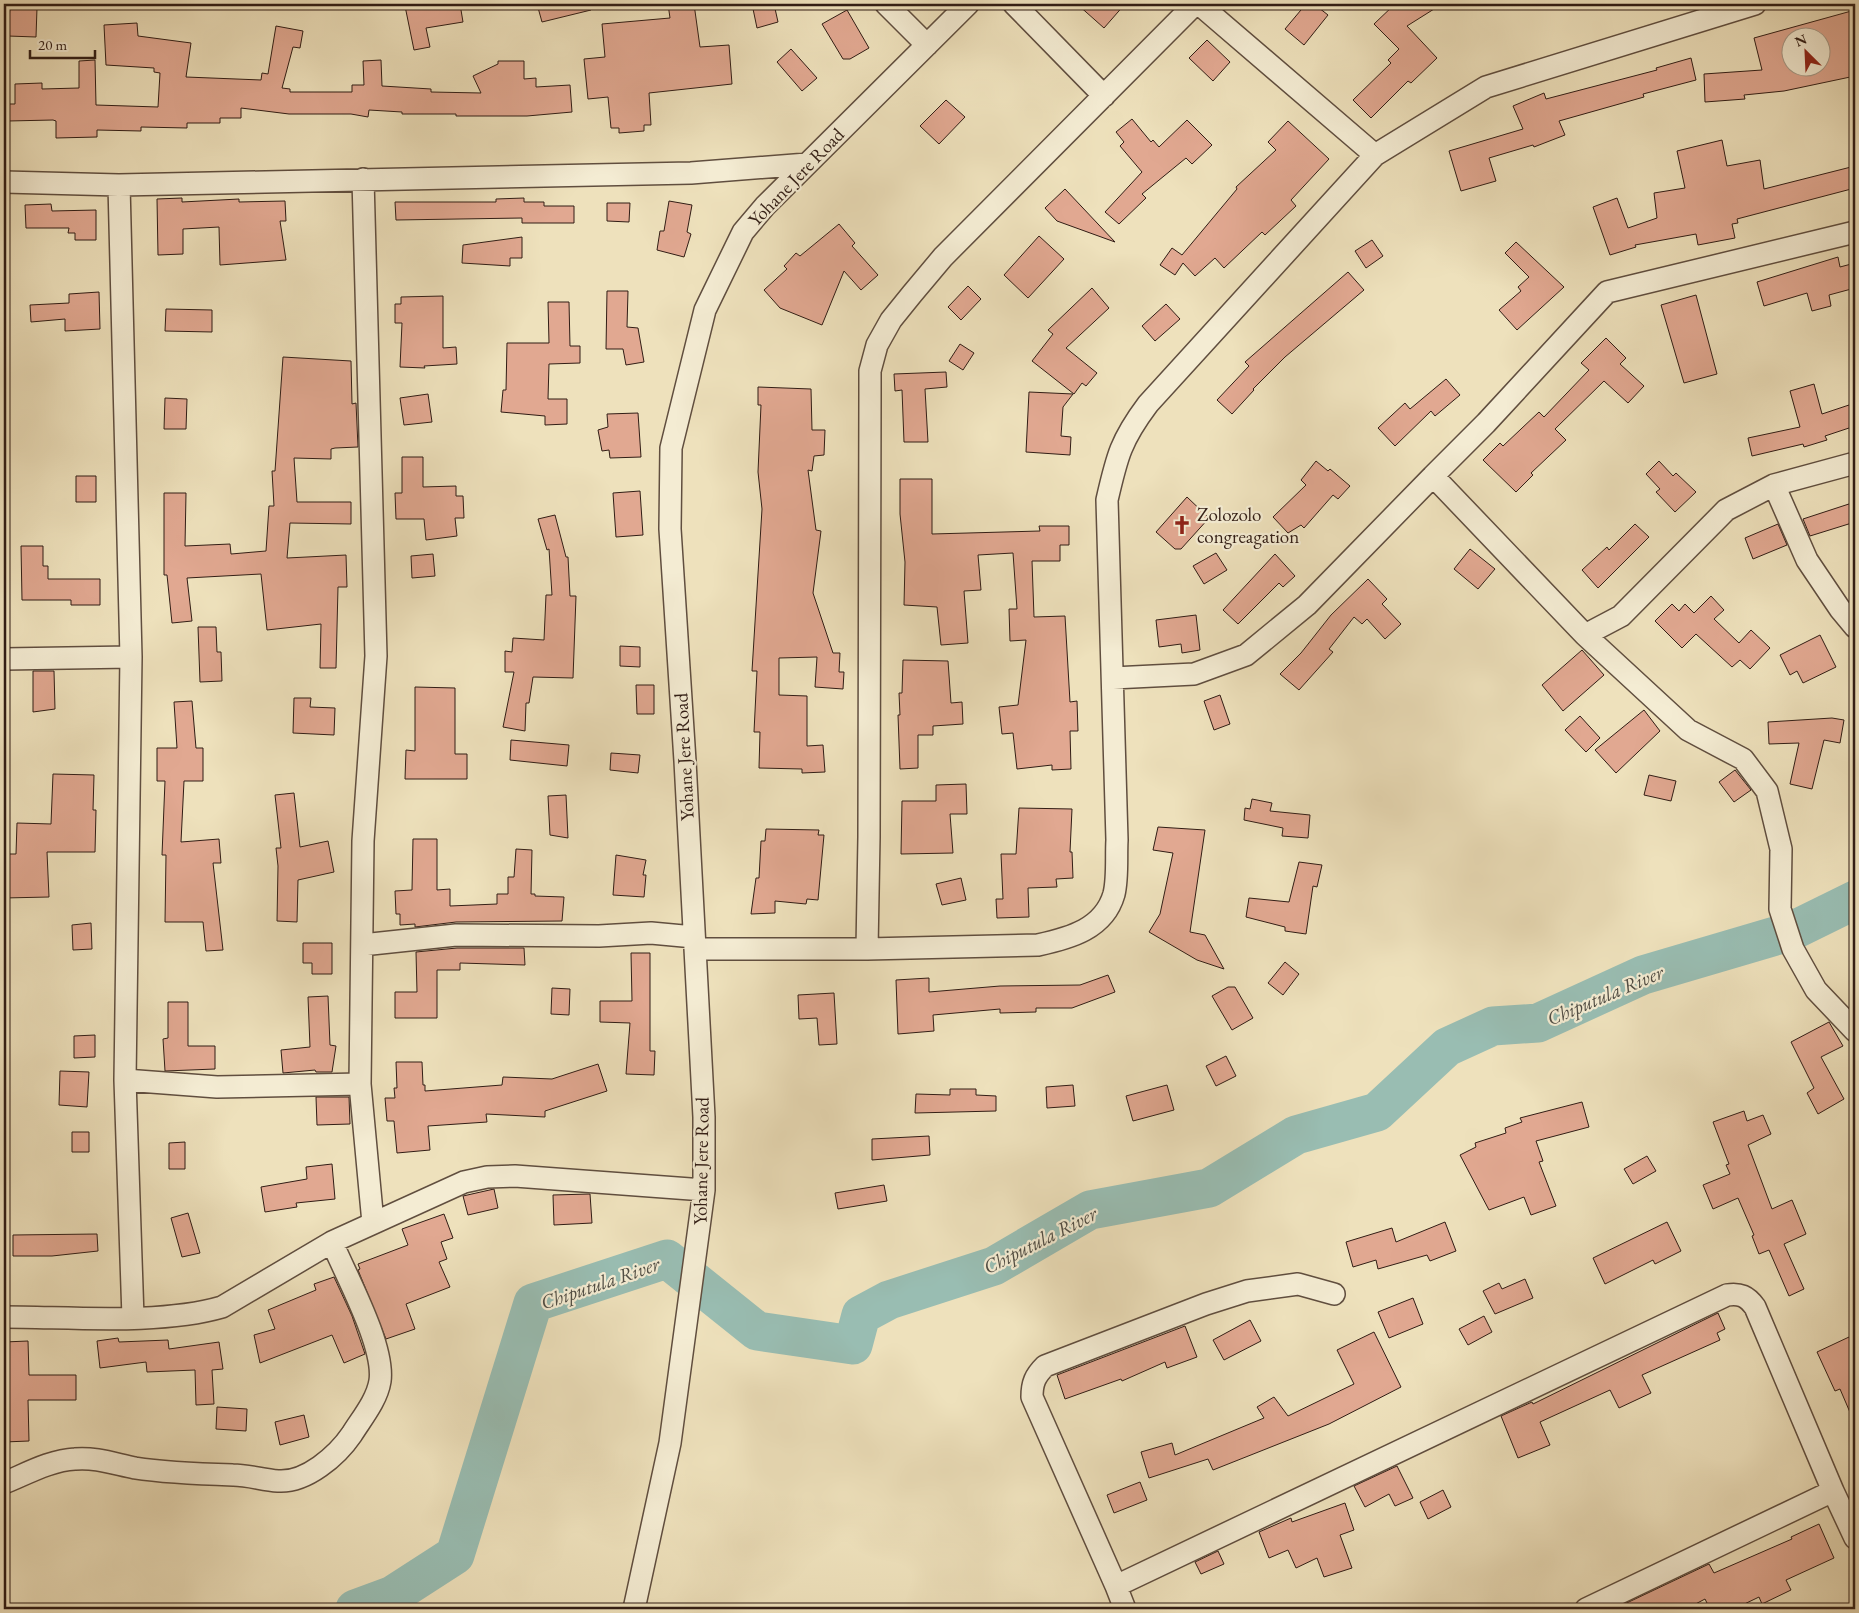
<svg xmlns="http://www.w3.org/2000/svg" width="1859" height="1613" viewBox="0 0 1859 1613" font-family="'EB Garamond',serif">
	<style>
		.lines { fill: none; stroke-linecap: round; stroke-linejoin: round }
		.river { stroke: #99bdb2; stroke-width: 39 }
		.building { fill: #e1a891; stroke: #311d15; fill-rule: evenodd }
		.minor-casing { stroke: #604e3f; stroke-width: 24 }
		.minor { stroke: #f4ecd3; stroke-width: 21 }
		.labels { text-anchor: middle; dominant-baseline: central; stroke-width: 4.5; stroke-linejoin: round; paint-order: stroke }
		.street-label { font-size: 19px; fill: #311d15; stroke: #f4ecd3 }
		.poi-label { font-size: 19px; fill: #311d15; stroke: #f4ecd3; text-anchor: start }
		.water-label { font-size: 20px; font-style: italic; fill: #504d44; stroke: #f4ecd3 }
	</style>
	<rect width="100%" height="100%" fill="#eee1bc"/>
	<filter id="stains"><feTurbulence type="fractalNoise" baseFrequency=".004" numOctaves="4"/><feColorMatrix values="0 0 0 0 .2 0 0 0 0 .09 0 0 0 0 .02 0 0 0 .5 -.17"/></filter>
	<radialGradient id="worn" r=".72"><stop offset=".6" stop-color="#630" stop-opacity="0"/><stop offset="1" stop-color="#630" stop-opacity=".3"/></radialGradient>
	<g class="lines">
		<path class="river" d="M355 1609 393 1595 455 1555 533 1303 667 1259 757 1331 853 1345 861 1315 889 1300 994 1266 1090 1210 1209 1188 1296 1135 1377 1112 1447 1047 1493 1026 1538 1023 1643 975 1792 931 1855 900"/>
	</g>
	<path class="building" d="M414 4H460L463 22 426 28 430 47 414 50 405 6Z
		M537 4H590L591 10 542 22Z
		M668 4H694L700 47 729 45 732 84 649 93 651 125H644V131L619 133V128H611L608 97 588 99 584 59 605 57 602 24 670 18Z
		M752 4H774L778 22 757 28Z
		M1077 4H1125L1104 28Z
		M1306 4H1314L1328 15 1304 45 1285 29Z
		M1395 4H1442L1407 26 1437 58 1411 83 1408 81 1371 118 1353 100 1391 63 1388 60 1399 49 1374 24Z
		M10 6 37 8 36 37 8 36Z
		M847 10 869 48 850 59H843L822 24Z
		M1855 10V76L1784 91 1744 95 1745 99 1705 102 1704 74 1762 70 1754 38ZM1792 38H1822V68H1792Z
		M137 23 138 36 191 43 186 77 261 80 262 73 268 74 276 26 303 31 300 48 293 47 282 88 290 89V92H352V85H364L363 61 381 60 382 86 431 89V92L481 93 473 76 498 64V61H524V79L536 78V87L570 85 572 112 527 116H456V114H402V112L369 110 368 117 351 114H289L241 108V118H220V123H187V128L141 127V131L97 130V137L56 138V121L53 120 8 121V104H15V84L42 83V89L79 88V61L95 60 96 105 158 107 160 73 154 72V68L106 65 104 25Z
		M1207 40 1230 62 1213 81 1189 58Z
		M791 49 817 78 802 91 777 62Z
		M1691 58 1696 80 1643 94 1644 97 1559 121 1565 135 1534 147 1533 145 1489 158 1496 181 1461 191 1449 151 1523 129 1513 106 1544 93 1546 99 1657 70 1656 68Z
		M946 100 965 117 939 144 920 126Z
		M1132 119 1151 142 1153 140 1159 147 1187 120 1212 145 1192 164 1186 158 1142 194 1146 198 1119 224 1105 212 1142 172 1120 146 1124 142 1116 132Z
		M1288 121 1329 159 1291 200 1296 206 1265 235 1262 232 1224 268 1215 258 1195 276 1183 263 1175 275 1160 265 1172 248 1182 255 1237 189 1236 187 1276 150 1268 142Z
		M1722 140 1727 166 1760 160 1764 189 1855 166V188L1737 219 1738 223 1732 224 1735 238 1698 245 1696 234 1635 245 1636 247 1610 255 1593 207 1617 198 1628 228 1657 218 1654 193 1685 188 1677 151Z
		M1065 189 1115 242 1057 221 1045 208Z
		M182 198V202L239 199V202L285 201 286 221H280L286 260 220 265 219 227 183 229V254L158 255 157 199Z
		M524 198V202H544V206H574V223H522V218L396 220 395 202H496V199Z
		M669 201 692 205 687 232 691 234 684 257 657 250 660 231H664Z
		M607 203H630L629 222 607 221Z
		M51 204 52 211 96 210V240H75V233H68L69 228H26L25 205Z
		M839 224 855 243 852 246 878 275 861 290 844 271 822 325 780 308 764 290 787 269 784 266 796 253 800 256Z
		M1039 236 1064 259 1028 298 1004 275Z
		M522 237V258H510V266L462 263 463 245Z
		M1372 240 1383 256 1366 268 1355 251Z
		M1516 242 1564 287 1517 330 1499 310 1521 291 1518 287 1529 277 1505 253Z
		M1838 257 1840 267 1855 263V288L1829 295 1831 306 1812 311 1807 293 1764 306 1757 282Z
		M1348 272 1364 290 1285 357 1253 389 1254 390 1232 414 1217 400 1249 366 1245 362Z
		M968 286 981 299 961 320 948 307Z
		M1092 288 1109 308 1066 348 1097 373 1086 386 1082 383 1074 394 1032 361 1053 334 1048 330Z
		M607 291H628L627 327 638 328 644 362 626 365 623 349H606Z
		M99 292 100 329 65 331V319L31 322 30 305 69 303V294Z
		M1696 295 1717 374 1684 383 1661 305Z
		M443 296V348L456 347 457 364 424 366 425 368 400 367 402 323H395V304H401V297Z
		M548 302H569L570 346H580V363L549 364 548 399H567V424L545 425V416L501 412 503 390H506L507 343H549Z
		M1166 304 1180 319 1155 341 1142 326Z
		M166 309 212 310V332L165 331Z
		M1606 338 1626 358 1620 364 1644 386 1628 403 1604 381 1555 429 1566 440 1531 473 1533 475 1516 492 1483 460 1500 443 1503 446 1539 412 1544 417 1589 370 1581 363Z
		M960 344 974 353 963 370 949 361Z
		M283 357 351 361 352 404 356 403 358 447 335 448 331 449V459L294 458 297 502H351V524L290 523 287 558 346 555 347 587H338L336 668H320L321 624 267 630 261 574 187 578 192 621 172 623 167 575H164V493H186L185 546 230 544 231 554 266 551 269 506H274L272 471H275Z
		M946 372 947 387 925 389 928 442H904L902 390 895 391 894 374Z
		M1446 379 1460 395 1435 416 1431 411 1395 446 1378 428 1405 403 1410 409Z
		M1814 384 1822 414 1855 403V426L1825 436 1827 440 1804 447 1803 444 1752 456 1748 438 1800 427 1790 391Z
		M758 387 811 389 812 430H825L824 455 814 456 812 471 808 470 816 530 821 531 813 593 833 653H840L839 672H844L843 689 815 687 817 657 779 658V695L807 696V746L823 745 825 772 802 773V769L759 768 760 732H754L757 671H752L762 509 758 472 761 405H758Z
		M1029 392 1073 394 1063 407 1061 436 1071 437 1070 455 1026 452Z
		M428 394 432 422 404 425 400 398Z
		M165 398 187 399 186 429H164Z
		M638 413 641 457 610 458 609 450 602 451 598 430 608 427 607 414Z
		M402 457H423V487L456 486V496H463L464 518H455L457 536 426 540 424 519H396L395 493H402Z
		M1316 461 1328 471 1330 469 1350 486 1338 499 1333 495 1304 528 1301 525 1288 533 1273 517 1306 485 1301 480Z
		M1659 461 1673 476 1676 473 1696 492 1675 512 1656 492 1660 489 1646 474Z
		M76 476H96V502H76Z
		M900 479H932V534L1040 531 1039 526H1069V545H1060V561H1032L1034 617 1065 616 1070 702 1077 701 1078 731H1070L1071 769 1052 770V765L1017 769 1013 733 1002 734 999 707 1018 705 1026 640 1010 641 1009 609H1017L1013 553 978 555 981 590 964 591 968 643 941 645 937 607 904 605 905 562 900 514Z
		M640 491 643 535 616 537 613 493Z
		M1187 497 1209 518 1181 549H1175L1156 532Z
		M1855 502V522L1810 536 1803 519Z
		M555 515 566 557H568L570 596H576L573 678 533 677 529 703H526L525 731 503 727 514 672H505V651L512 652 513 638 544 640 546 595H552L549 549 547 550 538 519Z
		M1635 524 1649 537 1598 588 1582 570 1607 547 1609 550Z
		M1778 524 1787 545 1753 559 1745 538Z
		M21 546H43V566H48V579H100V605H71V600H22Z
		M1470 549 1495 569 1478 589 1454 569Z
		M1216 553 1227 570 1204 584 1193 566Z
		M433 554 435 576 412 578 411 556Z
		M1275 554 1295 576 1283 587 1279 583 1238 624 1223 610Z
		M1368 579 1387 599 1382 604 1401 624 1385 639 1367 619 1362 624 1354 617 1329 649 1333 652 1299 690 1280 674 1301 653 1331 615Z
		M1711 596 1724 610 1714 619 1739 643 1751 630 1770 648 1750 669 1740 660 1732 667 1696 634 1682 648 1655 621 1672 604 1679 611 1685 604 1694 613Z
		M1196 615 1200 650 1182 653 1181 644 1159 647 1156 620Z
		M198 627H216L217 652H221L222 681 200 682Z
		M1820 635 1836 667 1803 683 1797 671 1790 675 1780 655Z
		M620 646 640 647V667L620 666Z
		M1582 650 1604 675 1563 711 1542 685Z
		M903 660 948 661 951 703 962 702 963 724 933 726V735H918V768L900 769 898 715H900L899 693H902Z
		M33 671H54L55 709 33 712Z
		M636 685H654V714H637Z
		M415 687 455 688V754H467V779H405L406 750 415 751Z
		M1220 695 1230 724 1214 730 1204 701Z
		M294 698H311L310 707 335 708 334 735 293 733Z
		M192 701 196 748H203V781H184L181 842 219 839 221 863H213L223 950 206 951 203 922H165L166 855H162L165 781H157V748H177L174 702Z
		M1644 710 1660 731 1616 773 1595 750Z
		M1580 716 1600 738 1586 752 1565 730Z
		M1832 718 1844 720 1840 743 1824 740 1812 789 1790 784 1799 743 1769 744 1768 722Z
		M511 740 569 745 567 766 510 760Z
		M611 753 640 755 638 773 610 770Z
		M1735 770 1751 790 1734 802 1719 782Z
		M53 774 94 775 93 810H96L95 852H47L49 897 4 898V854H16L17 823 51 824Z
		M1649 775 1676 781 1671 801 1644 795Z
		M966 784 967 814H950L953 853 901 854 902 801H936V785Z
		M294 793 300 847 328 841 334 872 298 880 297 922 277 921 278 866 276 848H281L275 795Z
		M566 795 568 838 550 835 548 796Z
		M1252 799 1272 803 1270 811 1310 815 1308 838 1282 836 1283 828 1244 820 1245 808 1250 809Z
		M1019 808 1072 809 1070 852H1072L1073 878 1056 879 1057 887 1028 888 1029 917 997 918 996 899H1003L1001 854H1016Z
		M1158 827 1205 830 1190 932 1205 935 1224 969 1197 960 1149 932 1160 914 1173 853 1153 850Z
		M766 829 819 830 818 835H824L818 900 807 899 806 904 775 901V913L751 914 756 878H759L761 841H765Z
		M413 839H437V890L450 889V906L497 904V894H508V877H514L516 849 532 850 531 894H535V896L564 897 562 921 456 922 415 927V924L400 925V914H396L395 891 412 890Z
		M616 855 646 860 643 875H646L644 897 613 895Z
		M1299 862 1322 865 1317 887 1313 886 1306 934 1285 931V927L1246 917 1249 898 1289 902Z
		M961 878 966 900 942 905 936 884Z
		M91 923 92 949 73 950 72 925Z
		M303 943H332V974H312V963H303Z
		M457 948H524L525 965 460 963V970H437V1018H395V992H417L416 952Z
		M631 953H650V1051H655L654 1075 626 1074 630 1023 600 1022V1001H632Z
		M1285 962 1299 974 1283 995 1268 983Z
		M1108 975 1115 992 1072 1008H1036V1012L1000 1013V1009L933 1015 934 1031 898 1034 896 980 929 978V992L1000 986 1080 985Z
		M1228 987H1235L1253 1018 1232 1030 1212 996Z
		M552 988 570 989 569 1015 551 1014Z
		M834 993 837 1044 819 1045 817 1018 799 1019 798 995Z
		M328 996 330 1045 336 1046 332 1072H316L315 1070 283 1073 281 1050 310 1047 308 997Z
		M168 1002H188V1046H215V1069L165 1071 163 1039 168 1038Z
		M1829 1022 1843 1046 1821 1057 1844 1099 1818 1114 1807 1093 1814 1088 1791 1042Z
		M95 1035V1057L74 1058V1036Z
		M1226 1056 1236 1076 1216 1086 1206 1066Z
		M396 1062H422L423 1085H425V1091L502 1085 503 1077 552 1079 598 1064 607 1091 545 1111V1117L486 1114 487 1122 428 1126 430 1150 397 1153 394 1121H387L385 1098H395L394 1088H397Z
		M60 1071 89 1072 87 1107 59 1105Z
		M1073 1085 1075 1106 1047 1108 1046 1087Z
		M1167 1085 1174 1110 1133 1121 1126 1096Z
		M950 1089H976V1095L996 1096V1111L915 1113 916 1094 950 1095Z
		M316 1097H349L350 1124 317 1125Z
		M1582 1102 1589 1127 1536 1141 1543 1161 1539 1162 1556 1206 1531 1215 1524 1197 1489 1210 1460 1155 1476 1147 1475 1143 1506 1133 1505 1128 1522 1122 1520 1118Z
		M1744 1111 1747 1121 1763 1115 1771 1134 1748 1145 1772 1209 1792 1200 1806 1234 1784 1244 1804 1289 1789 1296 1769 1250 1759 1254 1752 1236 1754 1235 1738 1198 1713 1209 1703 1185 1730 1174 1726 1165 1729 1164 1713 1122Z
		M72 1132H89V1152H72Z
		M929 1136 930 1155 872 1160V1139Z
		M185 1142V1169H169V1143Z
		M1647 1156 1656 1171 1633 1184 1624 1169Z
		M332 1164 335 1199 296 1203 297 1207 265 1212 261 1187 307 1179 306 1167Z
		M884 1185 887 1201 838 1209 835 1193Z
		M494 1189 498 1208 468 1215 463 1196Z
		M590 1194 592 1223 554 1225 553 1195Z
		M188 1213 200 1253 182 1257 171 1218Z
		M444 1214 453 1238 441 1242 447 1259 439 1262 450 1287 406 1304 415 1329 386 1339 358 1270 360 1269 358 1264 408 1245 402 1229Z
		M1445 1222 1456 1251 1430 1261 1427 1255 1378 1269 1376 1260 1353 1267 1346 1242 1392 1228 1396 1242Z
		M1667 1222 1681 1251 1655 1264 1653 1260 1605 1284 1593 1258Z
		M97 1234 98 1251 52 1256H13V1235Z
		M334 1277 352 1316 365 1354 344 1363 332 1335 260 1363 254 1335 275 1329 268 1310 316 1290 314 1284Z
		M1525 1279 1533 1298 1495 1314 1483 1291 1499 1283 1502 1289Z
		M1413 1298 1423 1324 1389 1338 1378 1312Z
		M1718 1313 1725 1329 1717 1333 1720 1340 1642 1375 1651 1393 1619 1408 1610 1390 1540 1422 1550 1445 1518 1458 1501 1416 1532 1402 1533 1404Z
		M1484 1316 1492 1332 1468 1345 1459 1329Z
		M1250 1320 1261 1341 1224 1360 1213 1340Z
		M1185 1326 1197 1357 1167 1368 1165 1362 1122 1381 1121 1379 1065 1399 1057 1375Z
		M1374 1332 1401 1387 1329 1424 1213 1470 1208 1459 1149 1478 1141 1452 1172 1443 1175 1455 1264 1418 1257 1407 1274 1397 1288 1416 1354 1384 1337 1350Z
		M1849 1337 1855 1350V1424L1840 1389 1835 1391 1817 1352Z
		M118 1338 119 1342 168 1340 169 1349 219 1342 223 1369 212 1370 214 1404 196 1405 195 1370 147 1372 146 1362 100 1368 97 1341Z
		M28 1341 29 1375H76V1400H28L29 1441 4 1442V1342Z
		M217 1407 247 1409 246 1431 216 1429Z
		M304 1415 309 1437 280 1445 275 1422Z
		M1397 1466 1413 1498 1395 1506 1389 1494 1365 1507 1354 1486Z
		M1140 1482 1147 1500 1114 1513 1107 1495Z
		M1443 1490 1451 1507 1428 1519 1420 1502Z
		M1345 1503 1354 1530 1340 1535 1352 1568 1324 1577 1317 1558 1296 1568 1288 1550 1269 1558 1259 1532 1291 1518 1292 1522Z
		M1819 1524 1834 1558 1786 1580 1791 1590 1762 1604 1759 1597 1734 1609H1710L1705 1599 1686 1609H1614L1709 1564 1714 1573 1792 1539 1791 1537Z
		M1218 1551 1224 1564 1201 1574 1195 1562Z"/>
	<g class="lines">
		<g class="minor-casing">
			<path id="minor" d="M886 4 927 45
				M1014 4 1104 96
				M1199 4 1375 155
				M363 179 376 656 363 841 360 1084 373 1223
				M4 182 119 185 691 173 807 164
				M1433 476 1486 423 1607 292 1855 232
				M1774 485 1807 560 1840 609 1855 627
				M1585 635 1688 730 1743 759 1767 791 1781 849 1780 909 1793 949 1816 990 1855 1031
				M131 657 125 1080 133 1318
				M4 659 131 657 119 185
				M1113 678 1194 674 1246 655 1307 605 1433 476 1585 635 1621 616 1726 510 1774 485 1855 463
				M362 945 456 935 599 936 651 933 694 937
				M695 949H867L1038 945C1070 938 1104 929 1114 894 1118 878 1116 856 1117 840L1107 500C1117 456 1121 440 1148 404L1375 155 1486 87 1755 4
				M867 949 869 837 870 393V371L877 345 891 320 912 294 943 257 1195 4
				M125 1080 217 1087 360 1084
				M4 1317C70 1317 160 1325 222 1307L332 1242 464 1182 487 1177 515 1176 704 1190
				M4 1483C26 1474 51 1460 75 1459 95 1457 115 1464 135 1468 167 1473 200 1474 233 1475 248 1475 263 1480 278 1481 306 1483 337 1456 352 1434 362 1418 377 1400 380 1381 385 1346 346 1276 332 1242
				M1833 1491 1855 1538
				M1116 1586 1032 1397C1032 1383 1035 1376 1045 1366L1206 1304 1247 1291 1298 1284 1334 1294
				M634 1609 670 1443 704 1190V1117L685 761 670 529 671 448 705 310 743 232 765 206 968 4
				M1125 1609 1116 1586 1727 1295C1740 1293 1747 1296 1755 1307L1833 1491 1586 1609"/>
		</g>
		<use href="#minor" class="minor"/>
	</g>
	<defs>
		<g id="church-bare" transform="scale(1.5)"><path d="M-1.2-6h2.4v3.5h3.3v2.4h-3.3V6h-2.4V-.1h-3.3v-2.4h3.3Z" fill="#8f2418" stroke="#f4ecd3" stroke-width="2.5" paint-order="stroke"/></g>
	</defs>
	<g fill-rule="evenodd">
		<use href="#church-bare" x="1182" y="525"/>
	</g>
	<g class="labels">
		<g class="street-label">
			<text transform="translate(796 177) rotate(-46)">Yohane Jere Road</text>
			<text transform="translate(684 757) rotate(-93)">Yohane Jere Road</text>
			<text transform="translate(701 1161) rotate(-89)">Yohane Jere Road</text>
		</g>
		<g class="poi-label">
			<text x="1197" y="514">Zolozolo<tspan x="1197" dy="22">congreagation</tspan></text>
		</g>
		<g class="water-label">
			<text transform="translate(1605 995) rotate(-23)">Chiputula River</text>
			<text transform="translate(1040 1240) rotate(-27)">Chiputula River</text>
			<text transform="translate(600 1283) rotate(-19)">Chiputula River</text>
		</g>
	</g>
	<rect width="1859" height="1613" fill="none" stroke="#eee1bc" stroke-width="20"/>
	<rect x="5" y="5" width="1849" height="1603" fill="none" stroke="#311d15" stroke-width="2.5"/>
	<rect x="10" y="10" width="1839" height="1593" fill="none" stroke="#311d15"/>
	<g transform="translate(1806 52) rotate(336)"><circle r="24" fill="#f4ecd3" stroke="#a69987"/>
	<path d="M0-4L9 19L0 12L-9 19Z" fill="#8f2418"/>
	<text y="-8" font-size="14" font-weight="bold" text-anchor="middle" fill="#311d15">N</text>
	</g>
	<path d="M30 50v8h65v-8" fill="none" stroke="#311d15" stroke-width="2.5"/>
	<text x="38" y="50" font-size="15" fill="#311d15" stroke="#f4ecd3" stroke-width="4" paint-order="stroke">20 m</text>
	<rect width="100%" height="100%" filter="url(#stains)"/>
	<rect width="100%" height="100%" fill="url(#worn)"/>
</svg>
